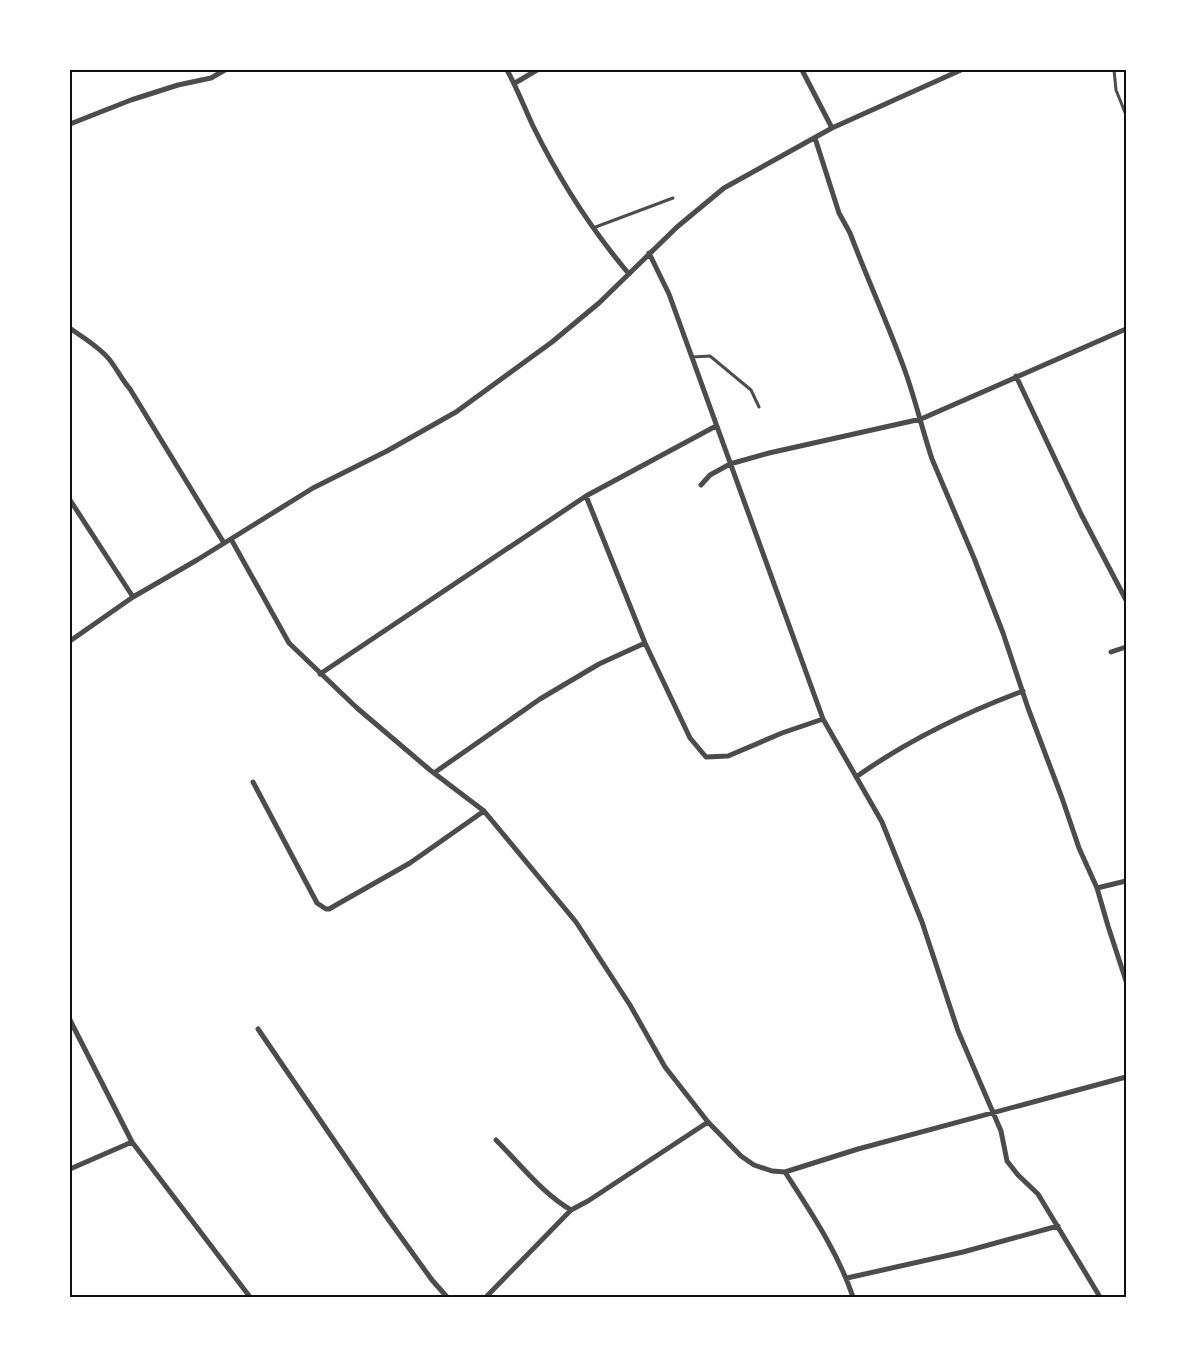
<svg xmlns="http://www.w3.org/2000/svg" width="1196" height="1367" viewBox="0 0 1196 1367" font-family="'IBM Plex Sans',sans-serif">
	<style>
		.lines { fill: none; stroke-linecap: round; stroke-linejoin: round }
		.service { stroke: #4c4c4c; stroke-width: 3 }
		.minor { stroke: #4c4c4c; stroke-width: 5 }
		.neatline { fill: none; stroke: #111; stroke-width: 2 }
	</style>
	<rect width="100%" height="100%" fill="#fff"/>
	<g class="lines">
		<path class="service" d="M1114 70 1116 90 1126 115
			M593 228 673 198
			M692 357 710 356 751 390 759 407
			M1126 760V761"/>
		<path class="minor" d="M507 70C517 88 524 107 533 126 559 179 591 229 629 274
			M802 70 832 128
			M515 83 537 70
			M70 124 131 100 178 85 211 78 225 70
			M815 138 839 213 850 233C867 278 887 322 904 368 915 398 922 429 932 459L974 558 1003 633 1028 708 1062 798 1079 848 1097 888 1108 926 1126 981
			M649 253 669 294 823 719 882 822 922 922 958 1031 1001 1131 1007 1161 1018 1175 1038 1194 1100 1297
			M71 329C84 338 99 347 109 359 117 369 122 380 130 389L224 543
			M1016 376 1081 514 1126 600
			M701 485 710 475 730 464 769 453 921 419 1126 329
			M586 496 645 643
			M70 500 133 597
			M231 539 289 643 357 708 430 770 484 811 576 922 630 1005 665 1067 708 1122 741 1156 754 1165 772 1171 785 1172 858 1149 1126 1077
			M70 641 133 597 197 560 313 488 387 451 456 412 552 342 599 303 677 227 724 188 832 128 961 70
			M1111 652 1126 647
			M320 674 586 496 716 426
			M434 773 540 699 599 664 645 643 690 738 706 757 728 756 782 733 823 719
			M856 777C907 741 964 713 1023 691
			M253 782 317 903 326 909H329L410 863 484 811
			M1097 888 1126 881
			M70 1020 132 1142 250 1297
			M258 1029 385 1215 432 1280 447 1297
			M496 1140C520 1164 542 1193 571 1210L588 1201 708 1122
			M70 1169 132 1142
			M785 1172C810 1211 838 1252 853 1297
			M847 1278 963 1252 1058 1226
			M486 1297 571 1210"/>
	</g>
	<rect width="1196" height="1367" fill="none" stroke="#ffffff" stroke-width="142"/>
	<rect x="71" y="71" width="1054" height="1225" class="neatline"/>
</svg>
